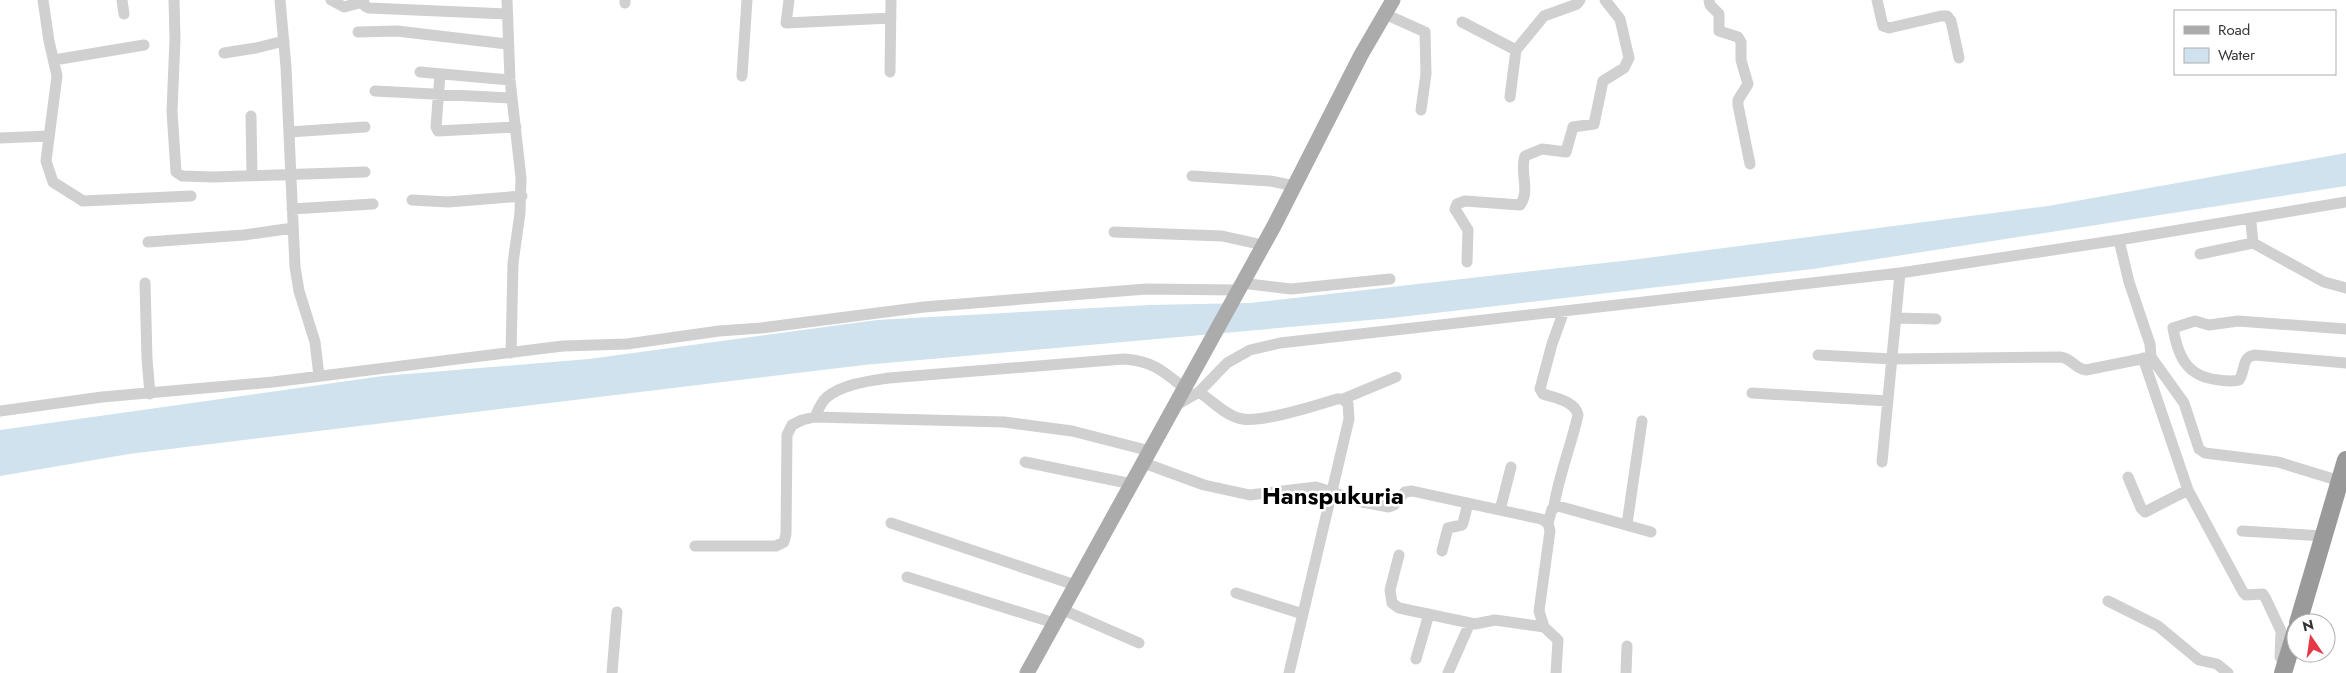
<svg xmlns="http://www.w3.org/2000/svg" width="2346" height="673" viewBox="0 0 2346 673" font-family="Jost,sans-serif">
	<style>
		.water { fill: #cfe2ee }
		.lines { fill: none; stroke-linecap: round; stroke-linejoin: round }
		.minor { stroke: #d0d0d0; stroke-width: 11 }
		.major { stroke: #ababab; stroke-width: 15 }
		.highway { stroke: #9a9a9a; stroke-width: 18 }
		.labels { text-anchor: middle; dominant-baseline: central; stroke-width: 5; stroke-linejoin: round; paint-order: stroke }
		.district-label { font-size: 24px; font-weight: bold; fill: #000; stroke: #fff }
	</style>
	<rect width="100%" height="100%" fill="#fff"/>
	<path class="water" d="M2346 153V186L1813 269 1392 318 864 365 129 454 0 476V430L383 376 589 359 877 320 1149 305 1250 303 1631 260 2048 206Z"/>
	<g class="lines">
		<path class="minor" d="M43 0 49 41 57 76 46 161 53 182 83 201 191 196
			M122 0 124 14
			M174 0 175 39 172 111 176 172 182 176 214 177 365 172
			M280 0 286 67 295 267 299 291 315 342 319 376
			M331 0 344 7 363 2
			M363 0 365 6 369 8 507 14
			M507 0 510 80 521 178 520 213 513 263 511 353
			M625 0V3
			M789 0 786 23 891 18
			M1709 0 1710 5 1719 14V31L1738 37 1741 42V60L1748 84 1738 100V105L1750 164
			M1877 0 1883 26 1889 28 1941 16H1947L1951 21 1959 58
			M1385 14 1425 32 1426 74 1421 110
			M1462 22 1516 50
			M358 32 397 31 507 44
			M224 53 256 48 284 41
			M54 60 144 45
			M420 72 510 80
			M890 72 891 0
			M440 74 436 127 438 131 516 127
			M742 76 747 0
			M375 91 512 98
			M1510 97 1516 50 1544 16 1577 4 1580 0
			M251 116 252 176
			M289 132 365 127
			M0 138 49 136
			M1192 176 1270 181 1295 186
			M412 200 448 202 522 196
			M292 209 373 204
			M2251 223 2253 243
			M1114 232 1222 236 1263 245
			M2119 240 2129 282 2150 344 2151 357
			M148 242 244 235 293 228
			M2200 254 2253 243 2324 282 2346 288
			M1467 262 1468 230 1455 209 1457 204 1465 201 1520 205C1531 191 1519 171 1525 156L1542 149 1566 152 1573 127 1594 124 1603 81 1624 68 1629 58 1620 19 1605 0
			M145 283 147 359 150 394
			M1241 283 1291 289 1390 279
			M1896 318 1936 319
			M2346 329 2238 321 2209 325 2195 321 2173 328C2178 357 2187 377 2219 380 2226 381 2232 382 2239 380 2246 370 2241 357 2255 355L2346 363
			M1818 355 1892 359 2060 357C2072 358 2075 369 2086 370L2151 357 2184 403 2199 449 2205 453 2278 462 2340 481
			M2143 358 2188 490 2243 592 2246 595 2263 594 2266 599 2281 631 2280 657 2284 663
			M1199 392C1211 400 1224 414 1238 418 1257 425 1317 405 1337 399H1343L1348 404 1349 419 1289 673
			M1752 393 1888 401
			M1343 399 1396 377
			M1173 407 1199 392 1227 363 1250 350 1280 343 1900 273 2119 240 2346 202
			M0 411 102 397 273 382 563 346 627 344 719 331 761 328 924 307 1146 289 1237 290
			M815 417C818 410 821 402 827 397 843 384 869 381 889 378L1124 359C1152 361 1162 370 1183 387
			M1025 462 1132 484
			M1882 462 1900 273
			M1144 463 1204 485 1250 495 1316 487 1362 502 1389 507 1394 505 1405 492 1412 491 1541 519 1548 523 1550 531 1539 611 1544 627 1558 640 1556 673
			M2128 477 2141 508 2145 512 2188 490
			M1554 506C1559 475 1571 446 1578 415 1575 401 1555 398 1543 394L1540 389 1552 344 1564 311
			M1500 510 1511 467
			M891 523 1075 585
			M1548 523 1552 509 1558 506 1651 532
			M1627 524 1642 421
			M2242 531 2324 536
			M695 546H776L784 542 786 534 787 435 792 425 802 420 815 417 1004 422 1072 431 1150 451
			M1442 551 1448 528 1462 525 1463 523 1468 503
			M1399 555 1390 590 1392 603 1399 608 1475 624 1495 620 1544 627
			M907 577 1054 623
			M1236 593 1303 614
			M2108 601 2158 626 2199 660 2217 664 2228 673
			M1061 609 1139 643
			M1416 659 1429 614
			M612 673 617 612
			M1448 673 1470 623
			M1626 673 1627 646"/>
		<path class="major" d="M1027 673 1274 226 1361 55 1393 0"/>
		<path class="highway" d="M2298 623 2346 460
			M2283 673 2296 630"/>
	</g>
	<g class="labels">
		<g class="district-label">
			<text x="1333" y="495">Hanspukuria</text>
		</g>
	</g>
	<rect x="2174" y="10" width="162" height="65" fill="#ffffff" stroke="#adadad"/>
	<rect x="2184" y="26" width="25" height="8" fill="#ababab" stroke="#adadad"/>
	<text x="2218" y="35" font-size="15" fill="#333333">Road</text>
	<rect x="2184" y="48" width="25" height="15" fill="#cfe2ee" stroke="#adadad"/>
	<text x="2218" y="60" font-size="15" fill="#333333">Water</text>
	<g transform="translate(2311 638) rotate(347)"><circle r="24" fill="#ffffff" stroke="#adadad"/>
	<path d="M0-4L9 19L0 12L-9 19Z" fill="#e63946"/>
	<text y="-8" font-size="14" font-weight="bold" text-anchor="middle" fill="#333333">N</text>
	</g>
</svg>
